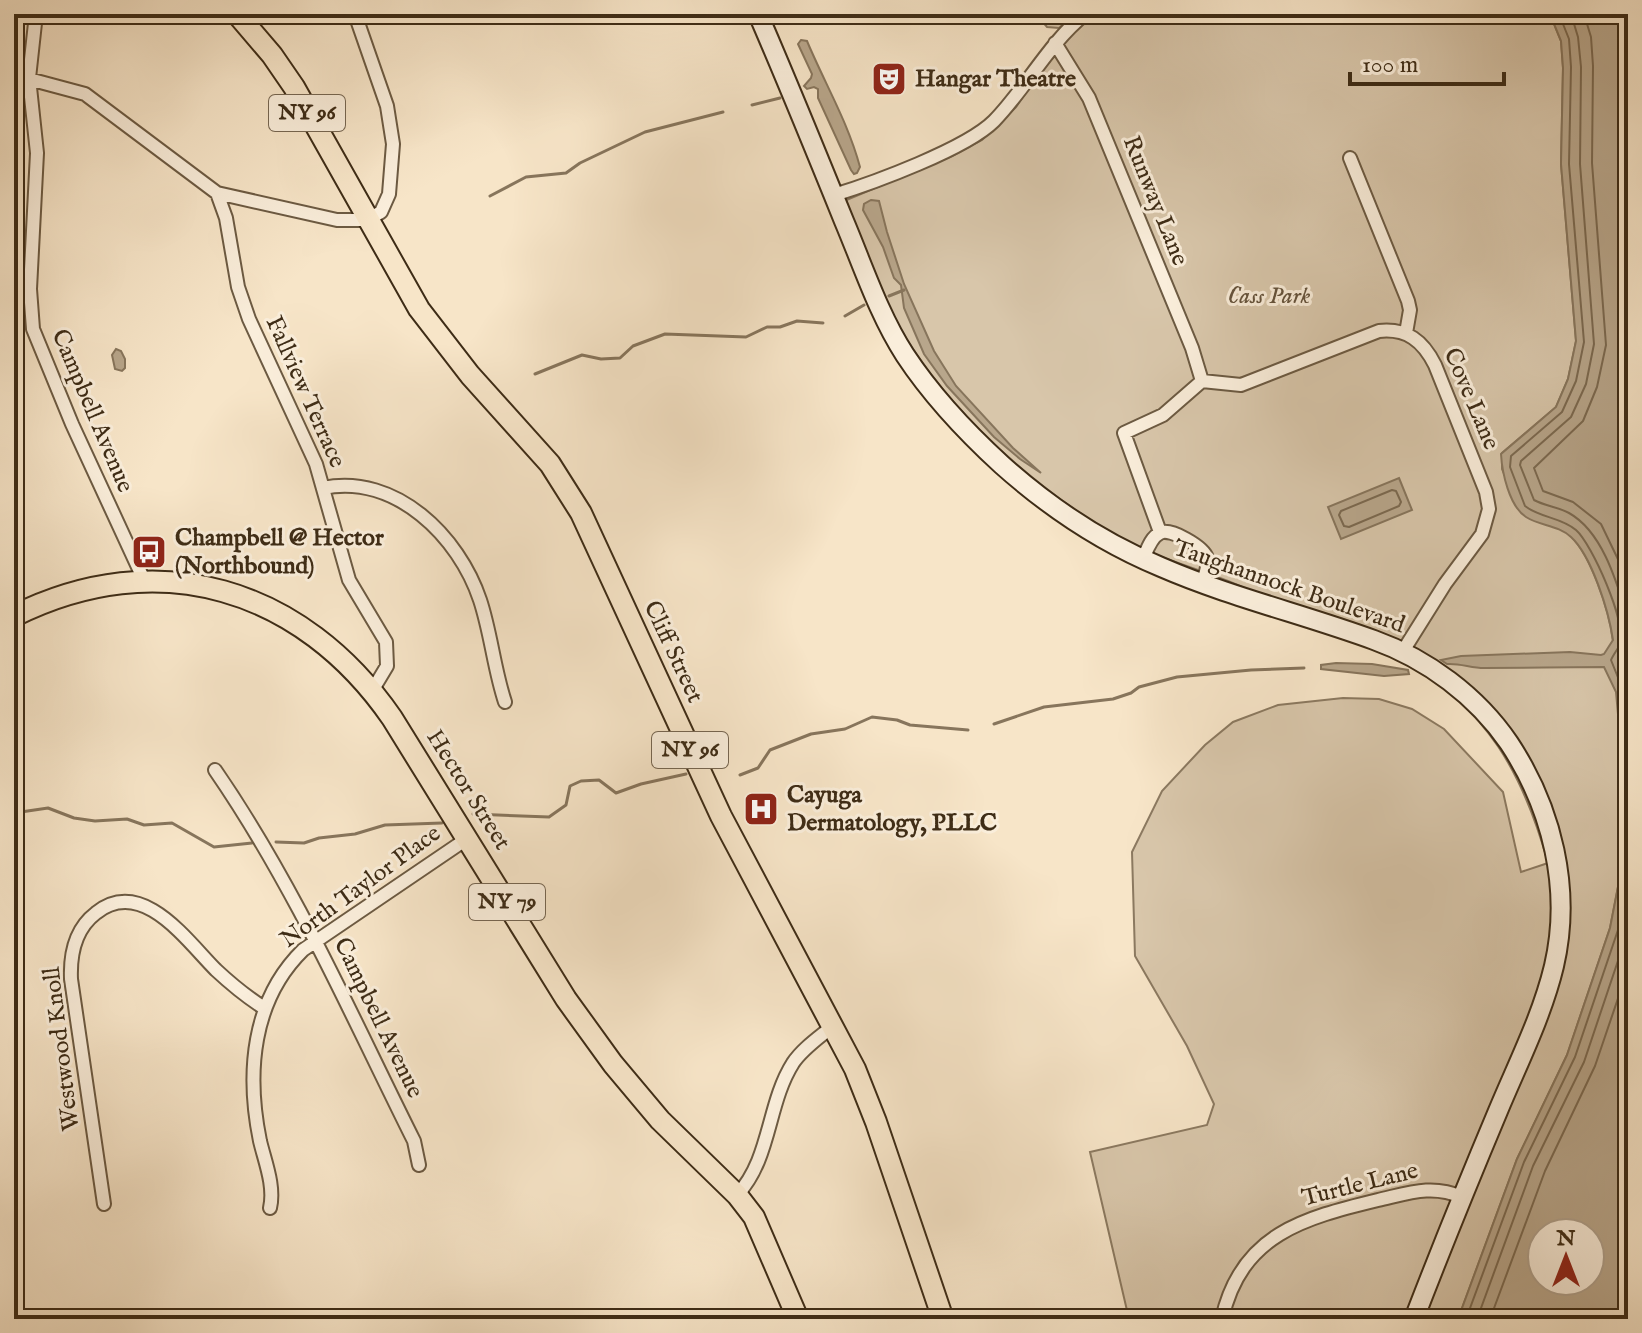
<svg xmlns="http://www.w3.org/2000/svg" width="1642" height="1333" viewBox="0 0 1642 1333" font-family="'IM FELL English',serif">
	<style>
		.green { fill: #d8c6aa; stroke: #8b7960; stroke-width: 2 }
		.water { fill: #b8a68b; stroke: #87755c; stroke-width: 2; fill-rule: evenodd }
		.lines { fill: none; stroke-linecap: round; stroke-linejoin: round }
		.shore { stroke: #7b6950; stroke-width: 2 }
		.stream { stroke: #87755c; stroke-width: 3 }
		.minor-casing { stroke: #6c5a42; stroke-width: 16 }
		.secondary-casing { stroke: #3e2c16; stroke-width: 22 }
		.primary-casing { stroke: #3e2c16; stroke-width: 24 }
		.minor { stroke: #faeedb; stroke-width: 12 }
		.secondary { stroke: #faeedb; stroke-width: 18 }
		.primary { stroke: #f7e5c8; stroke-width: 20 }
		.labels { text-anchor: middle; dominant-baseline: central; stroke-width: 6; stroke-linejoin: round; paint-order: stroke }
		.shield { fill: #faeedb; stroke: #766651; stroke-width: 2 }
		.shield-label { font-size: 22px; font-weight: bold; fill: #3e2c16 }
		.poi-label { font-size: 24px; font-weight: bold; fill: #3e2c16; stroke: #faeedb; text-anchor: start }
		.street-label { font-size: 24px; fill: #3e2c16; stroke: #faeedb }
		.park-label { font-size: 24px; font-style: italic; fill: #64523b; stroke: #faeedb }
	</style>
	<rect width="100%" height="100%" fill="#f7e5c8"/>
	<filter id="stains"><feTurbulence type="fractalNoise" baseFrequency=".0025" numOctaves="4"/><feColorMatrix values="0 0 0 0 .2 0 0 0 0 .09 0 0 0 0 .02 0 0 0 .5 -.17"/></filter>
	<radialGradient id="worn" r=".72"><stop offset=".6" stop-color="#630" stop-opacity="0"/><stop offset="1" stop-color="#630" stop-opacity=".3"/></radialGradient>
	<path class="green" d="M1036 14H1075L1059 28 1047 27Z
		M1090 14H1550L1561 41 1563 68 1561 164 1576 341 1568 379 1556 407 1502 453V469L1520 511C1534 519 1554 524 1566 532 1590 550 1609 611 1613 641L1625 792V851L1610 928 1567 1055 1517 1159 1458 1319H1129L1090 1152 1207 1125 1214 1104 1187 1046 1135 956 1132 852 1162 791 1205 745 1233 722 1278 705 1343 698 1379 699 1412 709 1444 729 1503 792 1521 872 1548 863C1524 776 1487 706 1404 663 1383 652 1360 643 1338 633 1301 616 1265 596 1228 581 1186 564 1139 553 1100 527 1014 470 937 400 888 307 870 273 858 236 844 201L952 156 982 140 1016 107 1041 70 1055 56 1066 36Z"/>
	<path class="water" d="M1550 14H1628V1319H1458L1517 1159 1567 1055 1610 928 1625 851V792L1616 692 1604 667C1564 667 1524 668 1484 668 1471 668 1460 663 1447 664L1441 660 1461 656 1570 652 1601 655 1604 654 1613 640C1609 612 1592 556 1571 537 1558 525 1540 526 1526 517 1509 506 1502 472 1501 454L1556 407 1568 379 1576 341 1561 164 1563 68 1561 41ZM1590 1233V1281H1542V1233Z
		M801 40 807 41C825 84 848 122 860 167L857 173 854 174 851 170 818 98V89L814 87 807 89 804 86 811 78 812 74 798 44Z
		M871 200 879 201 887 232 904 284 934 351 956 386 1013 448 1041 473 1020 459 994 437 947 386 924 354 904 308 901 285 894 278 883 247 863 210 864 204Z
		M116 349 121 351 125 359V368L122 371 115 369 112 355Z
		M1399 478 1412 510 1341 539 1328 507Z
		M1336 663 1372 664 1408 670 1409 674 1384 676 1321 669V665Z"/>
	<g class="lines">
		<path class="shore" d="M1559 14 1569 39 1571 67 1569 164 1584 342 1576 381 1562 412 1511 456 1510 467 1525 506C1540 518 1561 517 1576 530 1592 544 1627 623 1620 644 1618 649 1613 655 1611 660L1623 690 1628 737
			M1571 14 1578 37 1581 67 1580 164 1594 344 1586 384 1571 417 1521 461 1520 465 1534 500C1545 506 1558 507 1569 513 1603 532 1617 583 1628 619
			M1584 14 1591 37 1593 66 1592 163 1606 345 1597 387 1583 421 1534 468 1543 491 1573 502 1601 524 1628 580
			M1392 490 1396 491 1401 502 1399 506 1349 527 1344 526 1339 515 1341 511Z
			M1466 1319 1524 1162 1575 1057 1618 930 1628 877
			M1477 1319 1533 1166 1584 1062 1628 931
			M1490 1319 1545 1171 1595 1066 1628 969"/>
		<path class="stream" d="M752 105 780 98
			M490 196 526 177 566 173 580 163 645 132 723 112
			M889 296 904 290
			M845 316 864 305
			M535 374 582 355 601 359 620 358 633 346 665 334 746 337 767 327H780L797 321 823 323
			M994 724 1044 707 1113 699 1131 693 1139 687 1177 677 1251 670 1304 668
			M740 775 758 768 770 750 811 734 845 729 872 717 897 720 910 725 968 730
			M14 813 48 808 74 818 95 821 127 819 144 825 172 823 214 847 252 843
			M473 814 549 817 566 805 570 786 581 781 599 780 616 793 641 784 686 774
			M276 842 304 843 319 838 355 834 385 825 442 823"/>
		<g class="minor-casing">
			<path id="minor" d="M36 14 29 78 37 153 30 289 33 329 72 424 144 580
				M1055 43 1089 98 1192 348 1202 381
				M14 75 85 94 217 193 337 220H367L381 212 389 194 393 144 387 106 355 14
				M1350 158 1408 301 1410 310 1406 333
				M217 193 226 218 238 287 249 319 316 464 349 580 386 642 387 666 372 691
				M834 195C873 183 966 149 994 121 1027 87 1048 44 1085 14
				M323 488C396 473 459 537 480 600 491 633 494 669 505 702
				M1160 532 1124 433 1163 415 1202 381 1241 385 1379 331C1407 328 1423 341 1435 365L1486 492 1489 509 1482 534 1445 584 1403 651
				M1143 559C1147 550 1151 537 1160 533 1170 527 1204 547 1207 558 1209 567 1205 575 1202 583
				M215 770C295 886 351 1015 414 1141L419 1165
				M737 1195C771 1159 767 1104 793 1063 803 1048 820 1037 834 1025
				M104 1204 71 979C70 955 75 929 96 913 142 876 187 941 216 970 231 984 247 997 264 1008
				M270 1208C275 1186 265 1162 260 1141 246 1073 252 1000 303 950L468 838
				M1222 1319C1241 1234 1304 1218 1378 1200 1409 1193 1432 1184 1462 1197"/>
		</g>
		<g class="secondary-casing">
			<path id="secondary" d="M758 14C788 83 816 152 844 221 863 266 879 315 905 355 932 396 966 432 1002 465 1049 507 1103 543 1161 567 1230 597 1303 614 1374 640 1427 659 1477 696 1509 743 1552 808 1572 889 1554 966 1542 1016 1518 1063 1498 1111 1469 1180 1441 1249 1414 1319"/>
		</g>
		<g class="primary-casing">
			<path id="primary" d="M237 14 272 55 294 87 419 309 470 375 550 464 581 513 721 816 855 1069 876 1122 943 1319
				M14 616C158 544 302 588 392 718L566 999 613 1064 660 1120 737 1195 754 1217 798 1319"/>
		</g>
		<use href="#minor" class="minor"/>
		<use href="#secondary" class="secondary"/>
		<use href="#primary" class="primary"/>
	</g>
	<defs>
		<g id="theatre-square" transform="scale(1.8)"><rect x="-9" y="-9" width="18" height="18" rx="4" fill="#8f2418" stroke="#faeedb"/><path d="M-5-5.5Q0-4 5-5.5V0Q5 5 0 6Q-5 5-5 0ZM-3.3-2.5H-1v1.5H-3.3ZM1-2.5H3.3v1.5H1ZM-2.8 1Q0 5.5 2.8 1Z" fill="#fff"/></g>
		<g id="bus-square" transform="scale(1.8)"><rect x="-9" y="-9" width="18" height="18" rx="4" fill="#8f2418" stroke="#faeedb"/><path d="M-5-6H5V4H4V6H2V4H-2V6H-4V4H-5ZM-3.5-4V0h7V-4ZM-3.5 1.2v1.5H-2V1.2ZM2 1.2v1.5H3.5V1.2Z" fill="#fff"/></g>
		<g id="hospital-square" transform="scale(1.8)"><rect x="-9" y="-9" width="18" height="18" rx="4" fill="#8f2418" stroke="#faeedb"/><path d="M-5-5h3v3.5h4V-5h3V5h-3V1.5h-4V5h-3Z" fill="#fff"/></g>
	</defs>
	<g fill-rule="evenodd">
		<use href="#theatre-square" x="889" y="79"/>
		<use href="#bus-square" x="149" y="552"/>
		<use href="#hospital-square" x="761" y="809"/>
	</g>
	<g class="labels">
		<g class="shield">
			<rect x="269" y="95" width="76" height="36" rx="6"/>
			<rect x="652" y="732" width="76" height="36" rx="6"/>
			<rect x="469" y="884" width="76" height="36" rx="6"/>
		</g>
		<g class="shield-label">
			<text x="307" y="113">NY 96</text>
			<text x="690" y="750">NY 96</text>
			<text x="507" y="902">NY 79</text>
		</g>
		<g class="poi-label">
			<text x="915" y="79">Hangar Theatre</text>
			<text x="175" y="538">Champbell @ Hector<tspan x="175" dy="28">(Northbound)</tspan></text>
			<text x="787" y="795">Cayuga<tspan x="787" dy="28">Dermatology, PLLC</tspan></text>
		</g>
		<g class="street-label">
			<text transform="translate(1155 201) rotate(68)">Runway Lane</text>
			<text transform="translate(305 392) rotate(66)">Fallview Terrace</text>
			<text transform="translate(1471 399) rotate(67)">Cove Lane</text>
			<text transform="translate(92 411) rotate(67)">Campbell Avenue</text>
			<text transform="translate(1289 587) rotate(19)">Taughannock Boulevard</text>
			<text transform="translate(673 652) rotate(65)">Cliff Street</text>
			<text transform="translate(468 790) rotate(58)">Hector Street</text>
			<text transform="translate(361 887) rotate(-36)">North Taylor Place</text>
			<text transform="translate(378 1018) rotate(64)">Campbell Avenue</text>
			<text transform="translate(62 1049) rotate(-97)">Westwood Knoll</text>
			<text transform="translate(1360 1185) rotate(-14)">Turtle Lane</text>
		</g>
		<g class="park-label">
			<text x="1269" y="296">Cass Park</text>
		</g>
	</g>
	<rect width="1642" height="1333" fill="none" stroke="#f7e5c8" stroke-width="48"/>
	<rect x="16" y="16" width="1610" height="1301" fill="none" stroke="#3e2c16" stroke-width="4"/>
	<rect x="24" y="24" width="1594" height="1285" fill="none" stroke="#3e2c16" stroke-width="2"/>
	<g transform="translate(1566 1257)"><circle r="38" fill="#faeedb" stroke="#afa08c" stroke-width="2"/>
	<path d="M0-6L14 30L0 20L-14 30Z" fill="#8f2418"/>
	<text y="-12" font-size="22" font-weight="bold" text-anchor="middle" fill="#3e2c16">N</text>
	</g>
	<path d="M1350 72v12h154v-12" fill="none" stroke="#3e2c16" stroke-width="4"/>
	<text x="1362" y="72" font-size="24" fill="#3e2c16" stroke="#faeedb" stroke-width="6" paint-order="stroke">100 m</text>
	<rect width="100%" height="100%" filter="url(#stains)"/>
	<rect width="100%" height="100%" fill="url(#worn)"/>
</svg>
